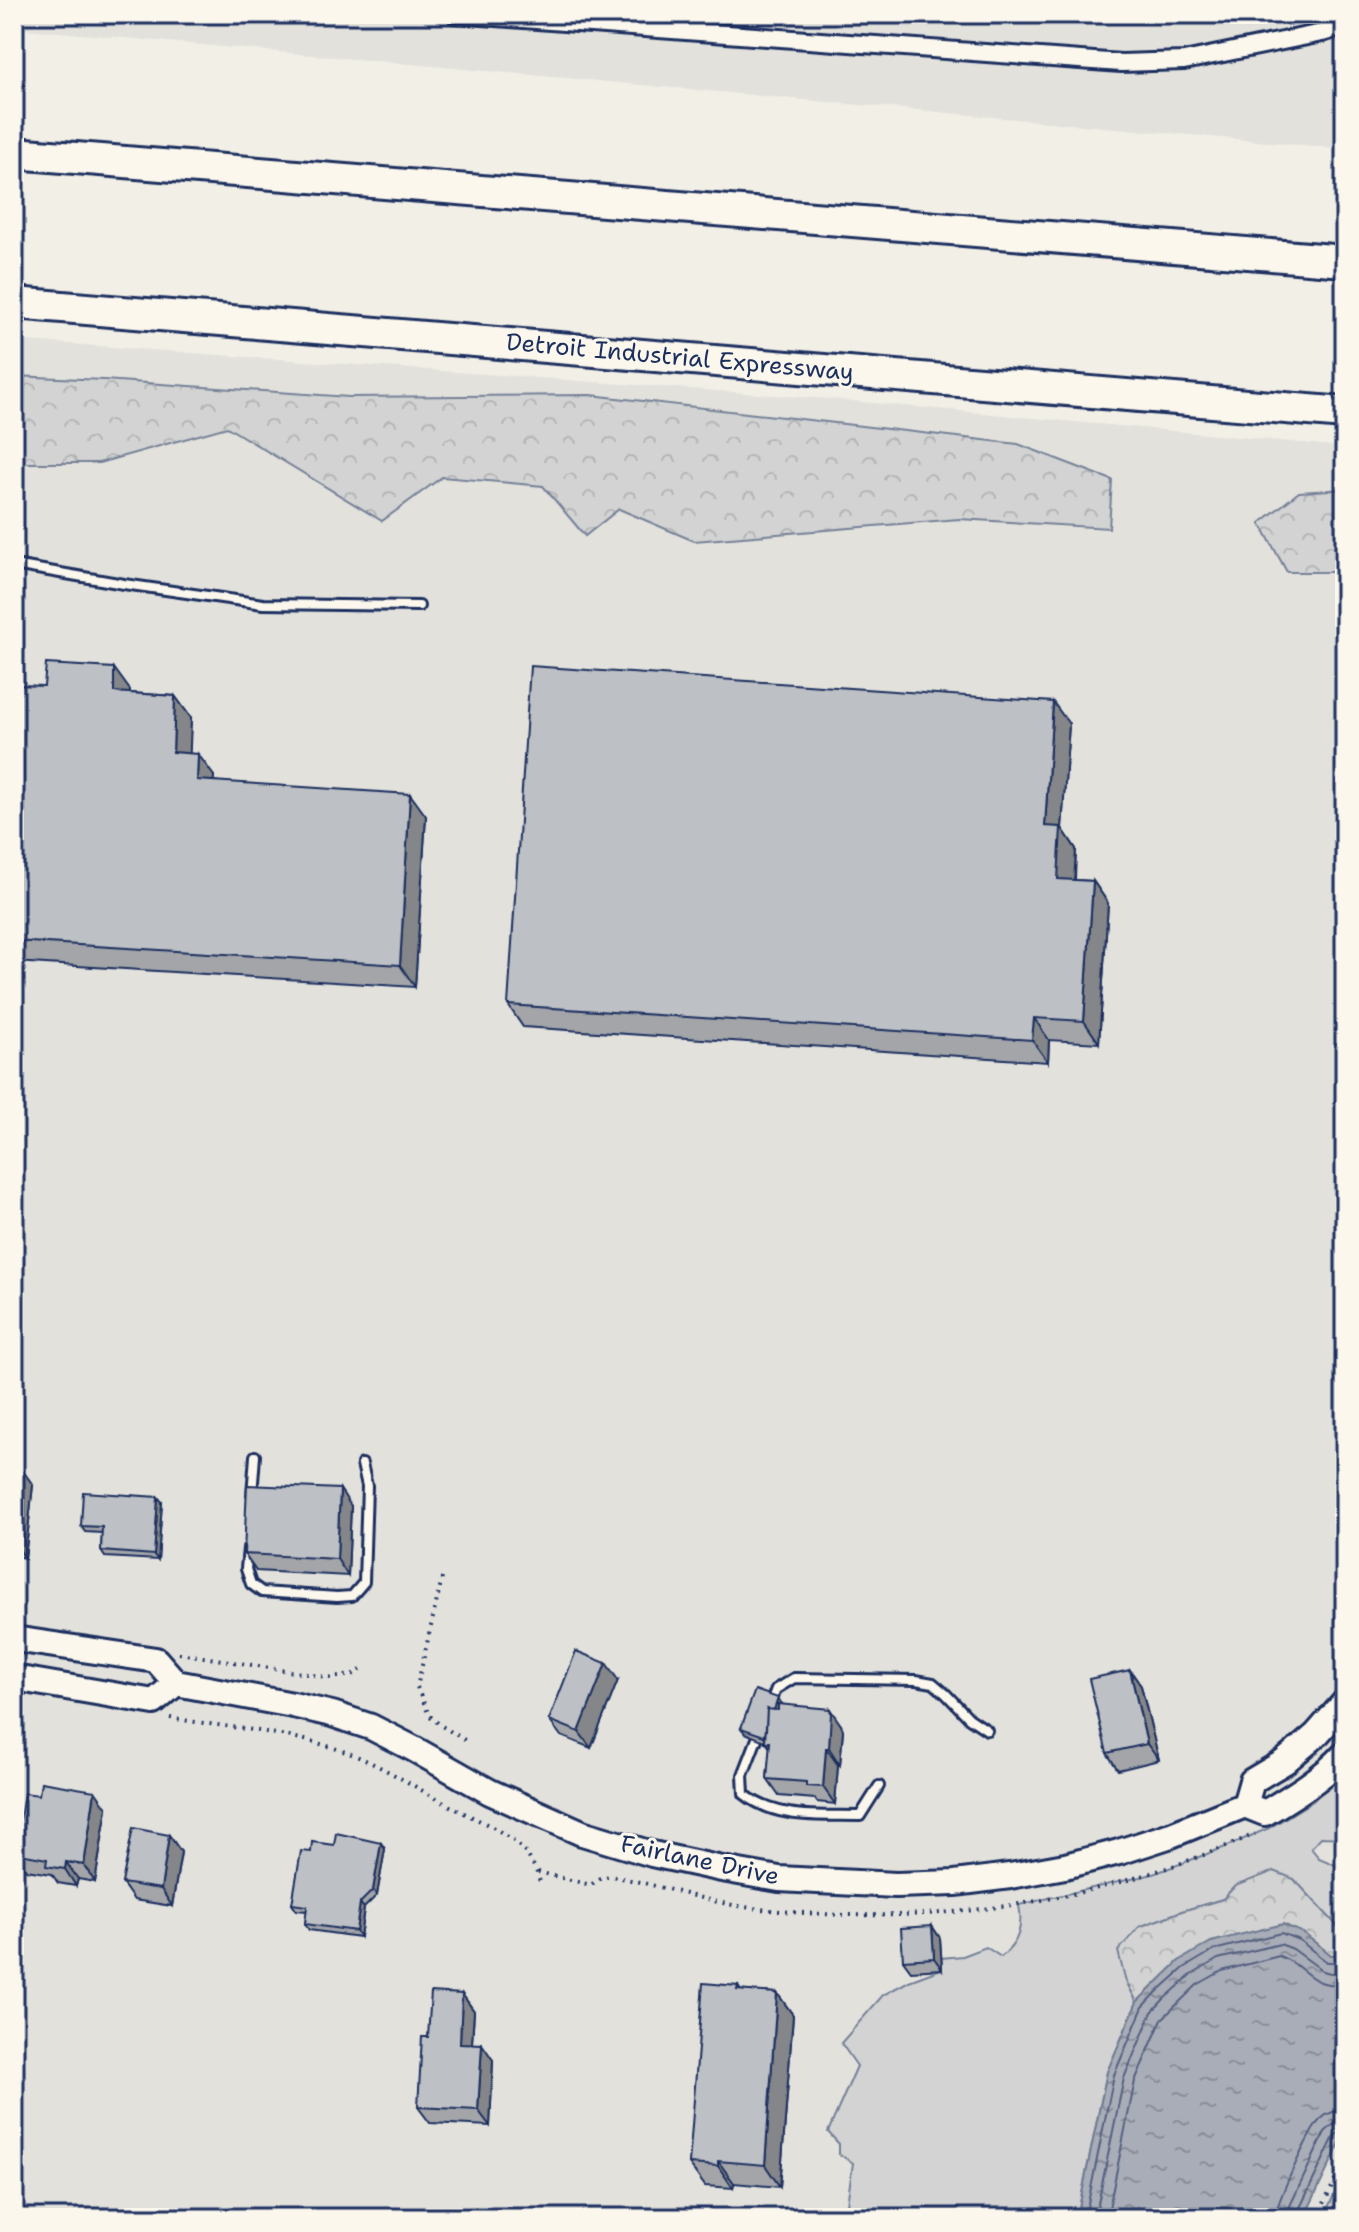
<svg xmlns="http://www.w3.org/2000/svg" width="1359" height="2232" viewBox="0 0 1359 2232" font-family="'Shantell Sans',sans-serif">
	<style>
		.built { fill: #e2e1dc }
		.green { fill: #d2d3d2; stroke: #768198; stroke-width: 2 }
		.forest { fill: url(#forest-crowns); stroke: #768198; stroke-width: 2 }
		.water { fill: url(#water-ripples); stroke: #707b93; stroke-width: 2 }
		.lines { fill: none; stroke-linecap: round; stroke-linejoin: round }
		.shore { stroke: #546182; stroke-width: 2 }
		.lane-casing { stroke: #1b2f5e; stroke-width: 14 }
		.street-casing { stroke: #1b2f5e; stroke-width: 22 }
		.secondary-casing { stroke: #1b2f5e; stroke-width: 30 }
		.highway-casing { stroke: #1b2f5e; stroke-width: 36 }
		.path { stroke: #1b2f5e; stroke-width: 4; stroke-dasharray: 2 6; stroke-linecap: butt }
		.lane { stroke: #fbf7ec; stroke-width: 8 }
		.street { stroke: #fbf7ec; stroke-width: 16 }
		.secondary { stroke: #fbf7ec; stroke-width: 24 }
		.highway { stroke: #fbf7ec; stroke-width: 30 }
		.wall { fill: #a3a5a9; stroke: #1b2f5e; stroke-width: 2 }
		.shaded-wall { fill: #848689; stroke: #1b2f5e; stroke-width: 2 }
		.building { fill: #bdc0c4; stroke: #1b2f5e; stroke-width: 2 }
		.labels { text-anchor: middle; dominant-baseline: central; stroke-width: 6; stroke-linejoin: round; paint-order: stroke }
		.street-label { font-size: 24px; fill: #1b2f5e; stroke: #fbf7ec }
	</style>
	<defs>
		<pattern id="forest-crowns" width="20" height="18" patternUnits="userSpaceOnUse" patternTransform="scale(2)"><rect width="20" height="18" fill="#d2d3d2"/><path d="M2 6a3 3 0 1 1 6 0M12 15a3 3 0 1 1 6 0" fill="none" stroke="#b4b5b7"/></pattern>
		<pattern id="water-ripples" width="26" height="14" patternUnits="userSpaceOnUse" patternTransform="scale(2)"><rect width="26" height="14" fill="#a9adb7"/><path d="M2 4q2-2 4 0t4 0M15 11q2-2 4 0t4 0" fill="none" stroke="#898d98"/></pattern>
	</defs>
	<rect width="100%" height="100%" fill="#f2efe6"/>
	<filter id="ink" filterUnits="userSpaceOnUse"><feTurbulence type="fractalNoise" baseFrequency=".0125" numOctaves="2"/><feDisplacementMap in="SourceGraphic" scale="16" xChannelSelector="R" yChannelSelector="G"/><feConvolveMatrix kernelMatrix="1 2 1 2 8 2 1 2 1" color-interpolation-filters="sRGB"/></filter>
	<g filter="url(#ink)">
		<path class="built" d="M14 14H1345V149L14 28Z
			M14 340 830 399 1345 447V2218H14Z"/>
		<path class="green" d="M1345 1770V1838L1321 1837 1311 1848 1319 1858 1345 1869V1930L1340 1929 1294 1879 1235 1886 1223 1899 1182 1911 1139 1927 1125 1979 1137 2002 1107 2072 1077 2218H845L853 2163 839 2154V2144L828 2132 857 2066 841 2043 883 1995 909 1981 941 1969V1958L963 1956 986 1947 1001 1957C1019 1943 1023 1926 1019 1905L1153 1874 1223 1848 1269 1828 1313 1801Z"/>
		<path class="forest" d="M14 376 104 380 349 397 591 395 1018 444 1112 480 1109 528 959 519 694 541 619 509 585 536 543 486 442 477 382 521 227 427 99 463H14Z
			M1345 489V572H1287L1260 523 1299 492Z
			M1274 1871 1294 1879 1340 1929 1345 1930V1954L1331 1955 1303 1933 1179 1961 1137 2002 1125 1979 1118 1951 1139 1927 1182 1911 1223 1899 1235 1886Z
			M1345 2172V2218H1323Z"/>
		<path class="water" d="M1283 1924 1303 1933 1331 1955 1345 1954V2133L1304 2218H1077L1107 2072 1137 2002 1179 1961 1211 1942Z"/>
		<g class="lines">
			<path class="shore" d="M1085 2218 1114 2075 1143 2007 1157 1992 1184 1968 1214 1950 1281 1933 1299 1940 1327 1962H1345
				M1095 2218 1124 2078 1152 2012 1164 1999 1190 1976 1218 1959 1280 1944 1293 1949 1323 1971 1330 1973 1345 1972
				M1107 2218 1135 2081 1162 2019 1197 1985 1222 1971 1279 1956C1308 1966 1307 1988 1345 1984
				M1275 2218C1276 2203 1310 2129 1321 2119 1328 2112 1336 2111 1345 2110
				M1287 2218 1289 2208 1325 2132 1334 2124 1345 2122
				M1297 2218 1298 2212 1334 2137 1338 2133 1345 2132"/>
			<g class="lane-casing">
				<path id="lane" d="M14 565 124 584 263 604 419 606
					M252 1495 255 1456
					M248 1548 246 1569 251 1584 262 1592 337 1597 352 1596 364 1582 367 1486 362 1464
					M769 1707 776 1689 794 1678 916 1680 933 1683 946 1694 969 1718 987 1730
					M760 1731 743 1775 744 1794C776 1820 820 1815 860 1816L879 1786"/>
			</g>
			<g class="street-casing">
				<path id="street" d="M455 14 1121 63 1184 61 1322 33 1345 26"/>
			</g>
			<g class="secondary-casing">
				<path id="secondary" d="M14 1639 156 1660 176 1683 293 1705 332 1714 371 1727 414 1749 490 1792 582 1833 652 1854 722 1869 779 1879 896 1885 955 1883 1010 1876 1065 1866 1119 1852 1171 1835 1245 1805 1265 1813C1293 1796 1323 1778 1345 1754
					M14 1678 154 1702 176 1683
					M1245 1805 1252 1781 1284 1762 1316 1735 1345 1702"/>
			</g>
			<g class="highway-casing">
				<path id="highway" d="M14 153 1345 261
					M14 303 1345 413"/>
			</g>
			<path class="path" d="M442 1578 417 1687 429 1715 440 1725 468 1742
				M179 1653 331 1678 352 1675 361 1670
				M170 1718C230 1728 294 1732 351 1754 387 1768 419 1790 454 1808 493 1828 530 1839 541 1886
				M538 1872 591 1885 600 1878 610 1876C658 1884 704 1902 752 1908 929 1929 1093 1905 1255 1834
				M1317 2218 1345 2160"/>
			<use href="#lane" class="lane"/>
			<use href="#street" class="street"/>
			<use href="#secondary" class="secondary"/>
			<use href="#highway" class="highway"/>
		</g>
		<path class="wall" d="M14 685 130 690V693L175 696 191 718 189 753 214 776 213 781 426 816 415 987 14 962Z
			M1069 724 1062 828 1076 849 1075 880 1093 881 1108 903 1099 1043 1049 1040 1048 1062 523 1027 508 1005Z
			M14 1468 33 1485 25 1558 14 1556Z
			M158 1497 162 1502 158 1560 105 1557 101 1551 102 1533 85 1532 81 1526Z
			M351 1506 348 1576 256 1571 244 1554Z
			M1130 1670 1141 1686 1159 1760 1118 1770 1107 1753Z
			M618 1680 591 1748 561 1736 549 1720Z
			M782 1704 841 1725 843 1730 840 1765H838L835 1804 817 1802 815 1799 779 1796 767 1779 770 1748 765 1741 745 1733 741 1728Z
			M107 1808 95 1882 78 1879 76 1886 58 1883 52 1874 26 1870 15 1853Z
			M169 1835 181 1852 172 1906 134 1900 122 1883Z
			M381 1843 385 1849 377 1895 364 1908 360 1937 309 1930 305 1924 307 1911 296 1910 292 1904 311 1852Z
			M932 1926 940 1938 942 1969 911 1971 903 1960Z
			M738 1986 741 1991 777 1993 793 2015 780 2187 734 2183 733 2188 705 2186 689 2164Z
			M462 1994 474 2011 472 2043 493 2060 490 2126 430 2123 418 2107 428 2037Z"/>
		<path class="shaded-wall" d="M114 668 130 690 129 714 114 692Z
			M175 696 191 718 189 774 173 752Z
			M1053 702 1069 724 1062 828 1076 849 1073 901 1058 879 1045 826Z
			M198 754 214 776 212 802 197 780Z
			M410 794 426 816 415 987 400 965Z
			M1093 881 1108 903 1099 1043 1084 1021Z
			M1034 1018 1049 1040 1048 1062 1032 1040Z
			M21 1468 33 1485 25 1558 14 1542Z
			M340 1489 351 1506 348 1576 337 1559Z
			M158 1497 162 1502 158 1560 154 1555Z
			M606 1663 618 1680 591 1748 579 1732Z
			M1130 1670 1141 1686 1159 1760 1147 1744Z
			M778 1698 782 1704 768 1742 764 1736Z
			M830 1709 841 1725 843 1730 840 1765 829 1748Z
			M826 1748 838 1765 835 1804 823 1787Z
			M95 1791 107 1808 95 1882 84 1865Z
			M169 1835 181 1852 172 1906 161 1889Z
			M381 1843 385 1849 377 1895 373 1890Z
			M66 1862 78 1879 76 1886 65 1869Z
			M360 1903 364 1908 360 1937 356 1931Z
			M932 1926 940 1938 942 1969 934 1958Z
			M777 1993 793 2015 780 2187 765 2165Z
			M462 1994 474 2011 471 2059 460 2043Z
			M482 2044 493 2060 490 2126 478 2110Z
			M718 2161 734 2183 733 2188 718 2166Z"/>
		<path class="building" d="M46 664 114 668V692L175 696 173 752 198 754 197 780 410 794 400 965 14 941V685L44 686Z
			M530 666 1053 702 1045 826 1061 827 1058 879 1093 881 1084 1021 1034 1018 1032 1040 508 1005Z
			M14 1468H21L14 1532Z
			M247 1485 340 1489 337 1559 244 1554Z
			M83 1492 158 1497 154 1555 101 1551 102 1527 81 1526Z
			M576 1651 606 1663 579 1732 549 1720Z
			M1130 1670 1147 1744 1107 1753 1089 1679Z
			M755 1690 778 1698 774 1710 767 1709 766 1731 764 1736 741 1728Z
			M778 1704 830 1709 831 1713 829 1748H826L823 1787 806 1786V1782L767 1779 770 1742H765L767 1709 778 1710Z
			M41 1782 95 1791 84 1865 66 1862 65 1869 46 1866 47 1859 15 1853 24 1793 39 1795Z
			M133 1828 169 1835 161 1889 122 1883Z
			M336 1833 381 1843 373 1890 360 1903 356 1931 305 1924 307 1906 292 1904 301 1851 311 1852 312 1842 334 1845Z
			M932 1926 934 1958 903 1960 901 1928Z
			M703 1983 738 1986 737 1990 777 1993 765 2165 718 2161V2166L689 2164Z
			M431 1992 462 1994 460 2043 482 2044 478 2110 418 2107 422 2037H428Z
			M684 2214 722 2216V2218H684Z"/>
	</g>
	<g class="labels">
		<g class="street-label">
			<text transform="translate(680 357) rotate(5)">Detroit Industrial Expressway</text>
			<text transform="translate(700 1860) rotate(12)">Fairlane Drive</text>
		</g>
	</g>
	<rect width="1359" height="2232" fill="none" stroke="#fbf7ec" stroke-width="48"/>
	<rect x="24" y="24" width="1311" height="2184" fill="none" stroke="#1b2f5e" stroke-width="3" filter="url(#ink)"/>
</svg>
